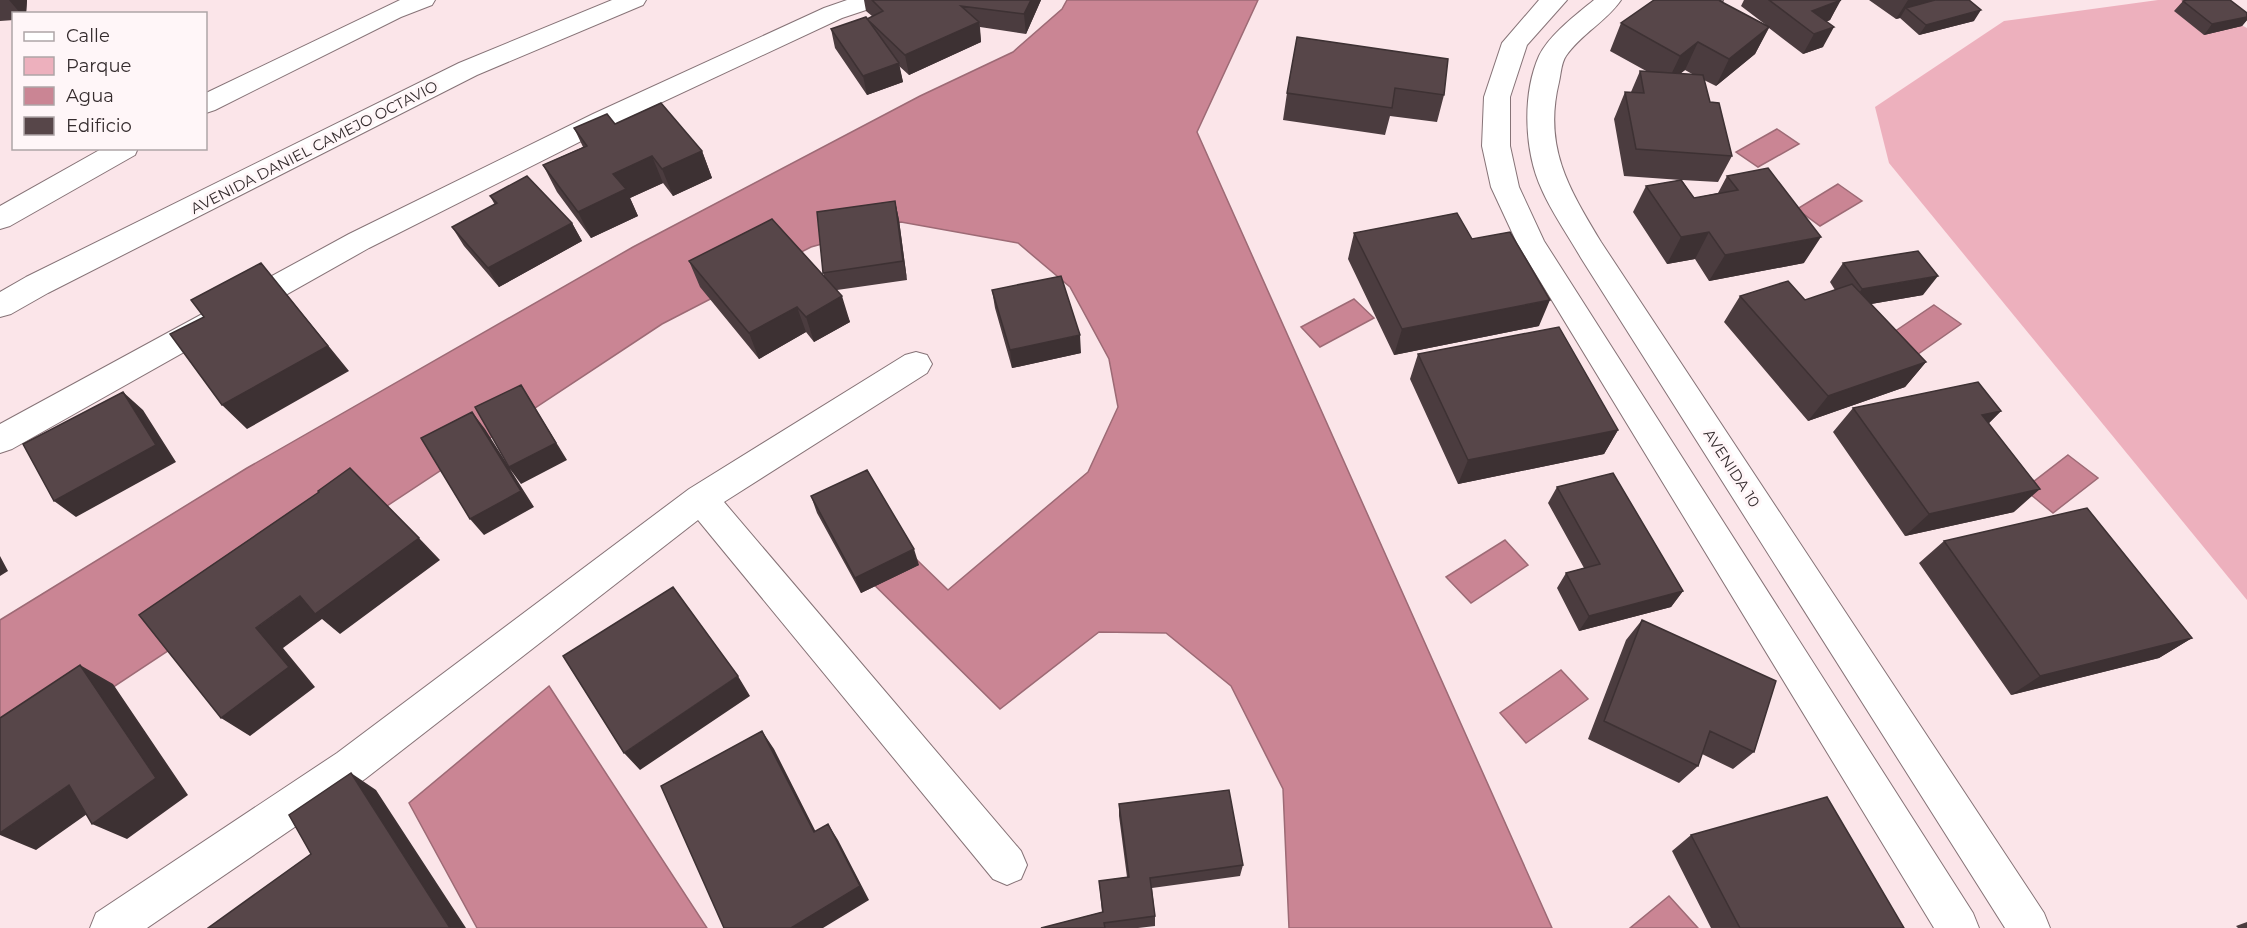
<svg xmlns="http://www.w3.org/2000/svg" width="2247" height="928" viewBox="0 0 2247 928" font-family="Montserrat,sans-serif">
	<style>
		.green { fill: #edb0bd }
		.water { fill: #ca8594; stroke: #9d6a75; stroke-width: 1.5 }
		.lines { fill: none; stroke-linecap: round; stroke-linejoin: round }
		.street-casing { stroke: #867377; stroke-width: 2 }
		.secondary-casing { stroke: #867377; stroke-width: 2 }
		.street { fill: #fff; fill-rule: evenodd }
		.secondary { fill: #fff; fill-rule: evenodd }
		.wall { fill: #4b3c3f; fill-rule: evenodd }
		.shaded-wall { fill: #3d3133 }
		.building { fill: #574649; stroke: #3d3133; stroke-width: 1.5 }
		.labels { text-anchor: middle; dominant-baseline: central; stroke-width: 6; stroke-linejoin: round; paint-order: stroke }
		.street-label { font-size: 15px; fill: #352c2e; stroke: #fff6f8 }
	</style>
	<rect width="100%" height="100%" fill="#fbe5e9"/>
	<path class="green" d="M2158 0H2193L2247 28V600L1889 163 1875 107 2004 21Z"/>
	<path class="water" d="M1067 0H1258L1197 132 1552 928H1289L1283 789 1231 686 1166 633 1099 632 1000 709 846 557 884 528 948 590 1088 472 1118 407 1109 359 1070 287 1018 243 901 222 811 247 662 324 0 762V620L247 468 633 247 920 96 1013 52 1062 9Z
		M1777 129 1799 144 1758 167 1736 152Z
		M1838 184 1862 201 1820 226 1797 209Z
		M1354 299 1374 318 1320 347 1301 327Z
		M1934 305 1961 324 1918 354 1891 334Z
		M2068 455 2098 478 2053 513 2024 489Z
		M1505 540 1528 565 1471 603 1446 577Z
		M1561 670 1588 699 1526 743 1500 713Z
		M549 686 707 928H477L409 803Z
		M1669 896 1698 928H1630Z"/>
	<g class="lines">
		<g class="street-casing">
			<path id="street" d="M847 0H884L881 5 842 18 611 126 369 248 12 449 0 453V424L349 234 593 114 824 8Z
				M1539 0H1567L1527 45 1510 97V146L1519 187 1544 241 1973 913 1979 928H1934L1517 243 1491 187 1482 146 1484 97 1502 43Z
				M1594 0H1621C1607 21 1581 34 1566 56 1561 63 1561 74 1559 82 1543 147 1569 189 1601 242L2044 913 2050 928H2005L1581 258C1568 235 1552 213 1542 190 1524 152 1522 94 1539 56 1549 35 1577 14 1594 0Z
				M916 352 927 355 932 364 927 373 724 502 1021 851 1027 865 1021 879 1007 885 993 879 698 520 365 779 147 928H90L96 913 337 753 689 489 905 355Z"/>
		</g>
		<g class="secondary-casing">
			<path id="secondary" d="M400 0H435L432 5 401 17 215 110 206 113V93Z
				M612 0H646L643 5 477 75 48 293 11 314 0 317V292L26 277 459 63Z
				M103 148H138L135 155 10 226 0 229V206Z"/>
		</g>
		<use href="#street" class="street"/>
		<use href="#secondary" class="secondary"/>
	</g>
	<path class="wall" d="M0 0H27L26 14H14V20L0 21Z
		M864 0H1041L1026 34 980 27 981 42 909 75 899 66 903 82 867 95 835 48 831 29 867 20 872 16 866 11Z
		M1724 0 1723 3 1766 25 1741 6 1744 0H1840L1830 20 1826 22 1823 47 1803 54 1769 28 1755 54 1716 86 1704 80 1710 102 1732 156 1718 182 1682 180 1694 198 1718 193 1727 176 1804 263 1709 281 1695 259 1667 264 1633 212 1646 186 1681 180 1624 176 1614 119 1625 92H1631L1640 71 1648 72 1610 51 1621 23ZM1685 70 1694 75 1680 74Z
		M1869 0H1969L1974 21 1919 35 1900 18 1896 19Z
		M2183 1 2247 13V20L2242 26 2204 35 2174 11Z
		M1297 37 1444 95 1437 122 1390 116 1385 135 1283 120 1287 93Z
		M615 124 702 151 712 178 673 196 663 183 630 198 638 216 591 238 557 192 543 165 583 147 574 128Z
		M490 196 572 223 582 241 499 287 464 246 452 227 495 205Z
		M895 201 899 220 907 280 837 290 850 322 814 342 806 332 759 359 700 287 689 261 824 276 823 273Z
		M1354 233 1472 239 1539 326 1394 355 1348 259Z
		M1843 263 1923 295 1871 304 1926 362 1905 387 1808 421 1724 322 1740 296 1805 300 1835 290 1830 282Z
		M992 290 1081 353 1012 368 995 308Z
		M1418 354 1618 430 1604 454 1458 484 1410 379Z
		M1853 408 2001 411 1989 423 2014 512 1905 536 1833 432Z
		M1557 487 1683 591 1671 607 1579 631 1557 588 1566 573 1584 568 1548 503Z
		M811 496 919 565 861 593 817 513Z
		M1944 541 2192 638 2159 658 2011 695 1919 563Z
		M1642 620 1754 752 1733 769 1702 754 1698 766 1679 783 1588 739 1626 640Z
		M1119 804 1243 865 1240 876 1152 888 1155 916V926L1138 928H1041L1102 912 1099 881 1127 877 1119 816Z
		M1691 835 1904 928H1711L1672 851Z
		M2247 922V928H2238L2236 926Z"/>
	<path class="shaded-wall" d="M9 0H27L26 14H21Z
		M1031 0H1041L1026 34 1024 14Z
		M1841 0 1830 20 1807 29 1812 11Z
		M1908 0H1946L1906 8 1900 18 1896 19Z
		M1981 10 1974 21 1919 35 1926 25Z
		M2247 17V20L2242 26 2204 35 2212 24Z
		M979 22 981 42 909 75 905 55Z
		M1769 27 1755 54 1716 86 1729 59Z
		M1834 27 1823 47 1803 54 1814 34Z
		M1698 42 1685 70 1667 83 1680 56Z
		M899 63 903 82 867 95 863 76Z
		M702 151 712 178 673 196 662 169Z
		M652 156 663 183 630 198 638 216 591 238 578 212 613 174Z
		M895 201 899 220 907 280 903 261Z
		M572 223 582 241 499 287 488 268Z
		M1709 232 1695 259 1667 264 1681 237Z
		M1821 237 1804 263 1709 281 1725 255Z
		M261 263 349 371 247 429 222 405Z
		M1938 276 1923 295 1848 308 1862 289Z
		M842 296 850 322 814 342 806 317Z
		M1550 300 1539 326 1394 355 1402 329Z
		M797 307 806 332 759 359 749 333Z
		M1080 335 1081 353 1012 368 1010 350Z
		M1926 362 1905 387 1808 421 1828 396Z
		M521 385 567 460 521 484 510 469 534 507 484 535 470 519 472 412 485 429 509 467Z
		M123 392 143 410 176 462 76 517 54 501Z
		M2001 411 1976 436 1982 415Z
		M1618 430 1604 454 1458 484 1468 460Z
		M2040 489 2014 512 1905 536 1929 514Z
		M419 538 440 560 340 634 322 619 283 648 315 687 250 736 221 718 256 628 300 596Z
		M914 549 919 565 861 593 855 578Z
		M0 556 8 571 0 576Z
		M1683 591 1671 607 1579 631 1589 616Z
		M2192 638 2159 658 2011 695 2040 676Z
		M80 665 113 684 188 795 127 839 92 824Z
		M738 676 750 696 640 770 624 753Z
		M762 731 774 749 824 848 814 832Z
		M351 773 376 790 466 928H450Z
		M69 785 104 802 36 850 0 835V833Z
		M828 824 838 840 869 900 823 928H791Z"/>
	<path class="building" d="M872 0H1031L1024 14 961 6 979 22 905 55 867 19 883 11Z
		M1654 0H1721L1720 1 1769 27 1729 59 1698 42 1680 56 1621 23Z
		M1769 0H1841L1812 11 1834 27 1814 34Z
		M1935 0H1969L1981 10 1926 25 1906 8Z
		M2187 0H2230L2247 13V17L2212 24 2183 1Z
		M866 17 899 63 863 76 831 29Z
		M1297 37 1448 59 1444 95 1395 88 1392 108 1287 93Z
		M1640 71 1703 75 1710 102 1719 103 1732 156 1636 149 1625 92 1644 93Z
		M661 103 702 151 662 169 652 156 613 174 626 189 578 212 543 165 587 146 574 128 607 114 615 124Z
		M1768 168 1821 237 1725 255 1709 232 1681 237 1646 186 1681 180 1694 198 1738 190 1727 176Z
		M527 176 572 223 488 268 452 227 497 203 490 196Z
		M895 201 903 261 823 273 817 212Z
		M1457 213 1472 239 1510 232 1550 300 1402 329 1354 233Z
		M772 219 842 296 806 317 797 307 749 333 689 261Z
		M1918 251 1938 276 1862 289 1843 263Z
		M261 263 328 346 222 405 170 334 204 317 191 300Z
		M1061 276 1080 335 1010 350 992 290Z
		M1788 281 1805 300 1852 284 1926 362 1828 396 1740 296Z
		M1559 327 1618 430 1468 460 1418 354Z
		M1978 382 2001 411 1982 415 2040 489 1929 514 1853 408Z
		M521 385 556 443 509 467 475 407Z
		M123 392 156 445 54 501 23 444Z
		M472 412 521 491 470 519 421 438Z
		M350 468 419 538 315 614 300 596 256 628 289 667 221 718 139 615 319 492 318 491Z
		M867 470 914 549 855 578 811 496Z
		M1613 473 1683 591 1589 616 1566 573 1600 564 1557 487Z
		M2087 508 2192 638 2040 676 1944 541Z
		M673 587 738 676 624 753 563 656Z
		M1642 620 1776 681 1754 752 1710 731 1698 766 1604 721Z
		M80 665 156 778 92 824 69 785 0 833V718Z
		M762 731 814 832 828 824 860 886 791 928H724L661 786Z
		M351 773 450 928H208L311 854 289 815Z
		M1229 790 1243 865 1150 878 1155 916 1104 923 1105 928H1041L1103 912 1099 881 1129 877 1119 804Z
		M1827 797 1904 928H1740L1691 835Z"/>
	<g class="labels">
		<g class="street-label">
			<text transform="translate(314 147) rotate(-27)">AVENIDA DANIEL CAMEJO OCTAVIO</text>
			<text transform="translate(1732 468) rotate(57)">AVENIDA 10</text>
		</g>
	</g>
	<rect x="12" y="12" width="195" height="138" fill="#fff6f8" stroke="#aea5a7" stroke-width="1.5"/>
	<rect x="24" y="32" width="30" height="9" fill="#ffffff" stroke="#aea5a7" stroke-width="1.5"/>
	<text x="66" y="42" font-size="18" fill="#352c2e">Calle</text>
	<rect x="24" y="57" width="30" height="18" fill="#edb0bd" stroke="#aea5a7" stroke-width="1.5"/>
	<text x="66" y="72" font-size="18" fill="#352c2e">Parque</text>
	<rect x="24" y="87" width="30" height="18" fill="#ca8594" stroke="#aea5a7" stroke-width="1.5"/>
	<text x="66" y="102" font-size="18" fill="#352c2e">Agua</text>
	<rect x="24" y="117" width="30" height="18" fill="#574649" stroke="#aea5a7" stroke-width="1.5"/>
	<text x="66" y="132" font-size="18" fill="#352c2e">Edificio</text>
</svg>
